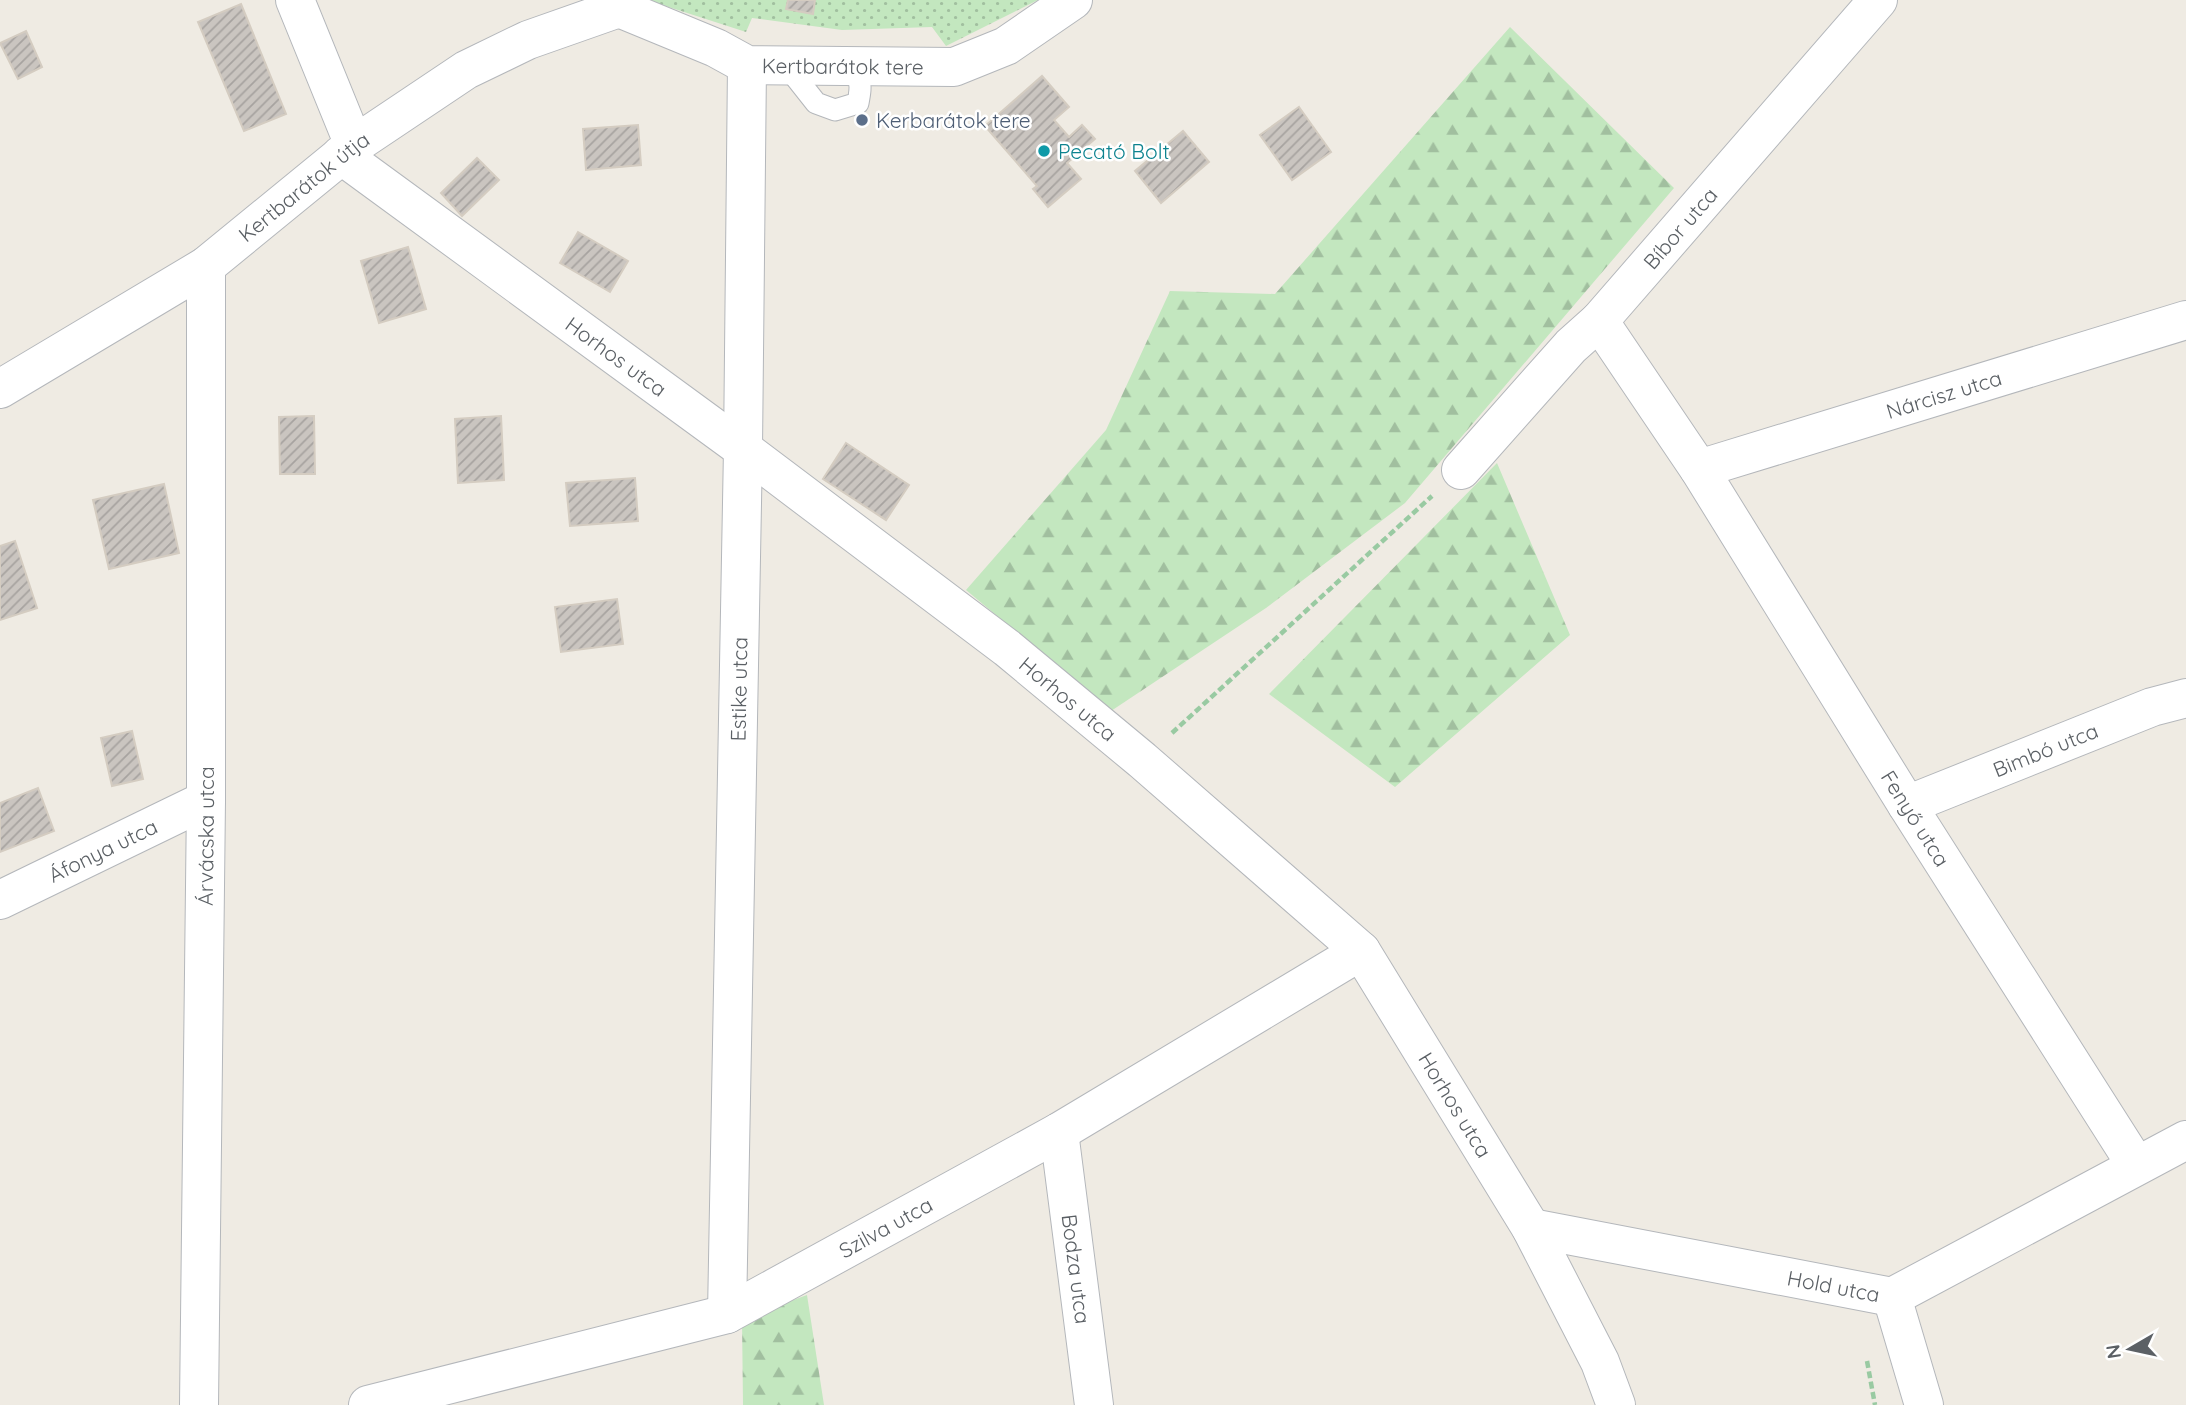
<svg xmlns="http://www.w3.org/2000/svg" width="2186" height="1405" viewBox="0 0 2186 1405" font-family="Quicksand,sans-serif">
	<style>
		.green { fill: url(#green-dots) }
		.forest { fill: url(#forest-firs) }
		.building { fill: url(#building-hatch); stroke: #d4ccc1; stroke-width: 2 }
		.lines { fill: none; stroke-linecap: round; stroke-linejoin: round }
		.service-casing { stroke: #b4b7bb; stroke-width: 23 }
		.minor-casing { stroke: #b4b7bb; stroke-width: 40 }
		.path { stroke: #99caa2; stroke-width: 4.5; stroke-dasharray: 7 3.5; stroke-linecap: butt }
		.service { stroke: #fff; stroke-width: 21 }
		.minor { stroke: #fff; stroke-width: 38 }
		.service-dot { fill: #5c6f8a; stroke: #fff; stroke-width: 2.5 }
		.culture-dot { fill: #0f9aa8; stroke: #fff; stroke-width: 2.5 }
		.labels { text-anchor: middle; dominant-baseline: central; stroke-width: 5; stroke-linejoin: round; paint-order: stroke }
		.street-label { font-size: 21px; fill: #5b6065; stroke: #fff }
		.service-label { font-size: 21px; fill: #4e5e75; stroke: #fff; text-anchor: start }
		.culture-label { font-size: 21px; fill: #0d838f; stroke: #fff; text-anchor: start }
	</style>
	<defs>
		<pattern id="green-dots" width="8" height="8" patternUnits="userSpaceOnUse" patternTransform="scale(1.75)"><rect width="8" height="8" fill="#c3e7bf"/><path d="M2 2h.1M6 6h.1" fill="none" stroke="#a1bf9f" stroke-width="1.8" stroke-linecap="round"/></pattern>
		<pattern id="forest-firs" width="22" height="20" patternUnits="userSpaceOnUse" patternTransform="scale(1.75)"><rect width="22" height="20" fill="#c3e7bf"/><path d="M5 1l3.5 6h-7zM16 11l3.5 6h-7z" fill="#a1bf9f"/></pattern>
		<pattern id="building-hatch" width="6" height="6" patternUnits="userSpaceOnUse" patternTransform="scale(1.75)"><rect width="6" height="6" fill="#cac5c0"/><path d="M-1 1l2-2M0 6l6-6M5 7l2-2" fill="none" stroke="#a7a3a0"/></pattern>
	</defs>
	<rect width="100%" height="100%" fill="#efebe3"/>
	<path class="green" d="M647 0H1038L946 46 932 27 842 30 752 18 746 32Z"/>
	<path class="forest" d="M1510 27 1674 188 1405 503 1266 608 1111 711 966 590 1106 430 1170 291 1275 294Z
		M1497 463 1570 635 1395 787 1269 694Z
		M807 1295 824 1405H743L742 1319Z"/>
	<path class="building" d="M788 0H815L813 14 786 9Z
		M241 4 286 114 244 131 198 22Z
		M26 31 42 67 18 79 0 43Z
		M1042 76 1069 107 1054 120 1069 137 1082 125 1095 139 1067 163 1081 179 1048 207 1033 189 1037 186 985 126Z
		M1299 107 1331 152 1292 180 1260 135Z
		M638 125 641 165 586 170 583 129Z
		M1183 131 1209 162 1161 203 1135 171Z
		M477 158 499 180 462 216 441 193Z
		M578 232 628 261 610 292 560 263Z
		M408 247 426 309 379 323 361 261Z
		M314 416 315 474H280L279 417Z
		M501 416 504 480 458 483 455 419Z
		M846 443 909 485 886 520 823 479Z
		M635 478 638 521 570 526 566 483Z
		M164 484 179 553 109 569 93 500Z
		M15 541 37 608 0 620V546Z
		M617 599 623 644 561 652 555 607Z
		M132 731 143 779 112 786 101 738Z
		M38 788 54 831 0 852V803Z"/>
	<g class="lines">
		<g class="service-casing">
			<path id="service" d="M786 65 816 103 835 110 858 103C862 82 862 78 842 67"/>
		</g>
		<g class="minor-casing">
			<g id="minor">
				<path d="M295 0 354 145"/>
				<path id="s1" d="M1878 0 1599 321 1699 469 1907 805 2136 1165"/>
				<path id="s2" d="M619 8 716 48 747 65 954 67 1006 46 1073 0"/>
				<path id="s3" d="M341 155 743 449 1007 648 1142 760 1361 951 1531 1228 1600 1362 1616 1405"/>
				<path id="s4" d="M0 389 206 266 354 145 466 70 528 40 619 8"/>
				<path id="s5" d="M1699 469 2186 320"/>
				<path d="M1461 470 1571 346 1599 321"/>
				<path id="s6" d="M1907 805 2152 707 2186 698"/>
				<path id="s7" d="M0 900 206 800"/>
				<path id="s8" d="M1059 1132 1094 1405"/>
				<path id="s9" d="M1531 1228 1892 1297 2186 1140"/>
				<path d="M1892 1297 1924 1405"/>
				<path id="s10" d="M727 1314 743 449 747 65"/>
				<path id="s11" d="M199 1405 206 800V266"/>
				<path id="s12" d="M368 1405 727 1314 1059 1132 1361 951"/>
			</g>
		</g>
		<path class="path" d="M1172 733 1432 496
			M1867 1361 1875 1405"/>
		<use href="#service" class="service"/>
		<use href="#minor" class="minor"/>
	</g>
	<circle class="service-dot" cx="862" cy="120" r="7"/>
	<circle class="culture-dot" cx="1044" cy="151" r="7"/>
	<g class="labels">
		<g class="street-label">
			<text stroke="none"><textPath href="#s2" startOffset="236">Kertbarátok tere</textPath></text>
			<text stroke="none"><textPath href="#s4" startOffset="366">Kertbarátok útja</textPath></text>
			<text transform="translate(1680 228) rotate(-49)">Bíbor utca</text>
			<text stroke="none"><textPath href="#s3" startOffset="341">Horhos utca</textPath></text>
			<text stroke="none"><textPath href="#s5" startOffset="256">Nárcisz utca</textPath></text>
			<text stroke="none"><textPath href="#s10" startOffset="625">Estike utca</textPath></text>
			<text stroke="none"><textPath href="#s3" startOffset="908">Horhos utca</textPath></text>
			<text stroke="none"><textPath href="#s6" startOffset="149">Bimbó utca</textPath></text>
			<text stroke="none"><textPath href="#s1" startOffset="1015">Fenyő utca</textPath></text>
			<text stroke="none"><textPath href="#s11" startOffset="569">Árvácska utca</textPath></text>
			<text stroke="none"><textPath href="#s7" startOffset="114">Áfonya utca</textPath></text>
			<text stroke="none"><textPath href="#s3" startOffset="1475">Horhos utca</textPath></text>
			<text stroke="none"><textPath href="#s12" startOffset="551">Szilva utca</textPath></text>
			<text stroke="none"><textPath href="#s8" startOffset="138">Bodza utca</textPath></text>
			<text stroke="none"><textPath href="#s9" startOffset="308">Hold utca</textPath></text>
		</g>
		<g class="service-label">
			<text x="876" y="120">Kerbarátok tere</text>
		</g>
		<g class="culture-label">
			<text x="1058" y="151">Pecató Bolt</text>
		</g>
	</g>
	<g transform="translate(2130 1349) rotate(261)" stroke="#ffffff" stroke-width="5" paint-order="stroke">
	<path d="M0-5L12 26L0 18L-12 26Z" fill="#5b6065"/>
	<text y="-10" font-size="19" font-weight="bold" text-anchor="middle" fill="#5b6065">N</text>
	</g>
</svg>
